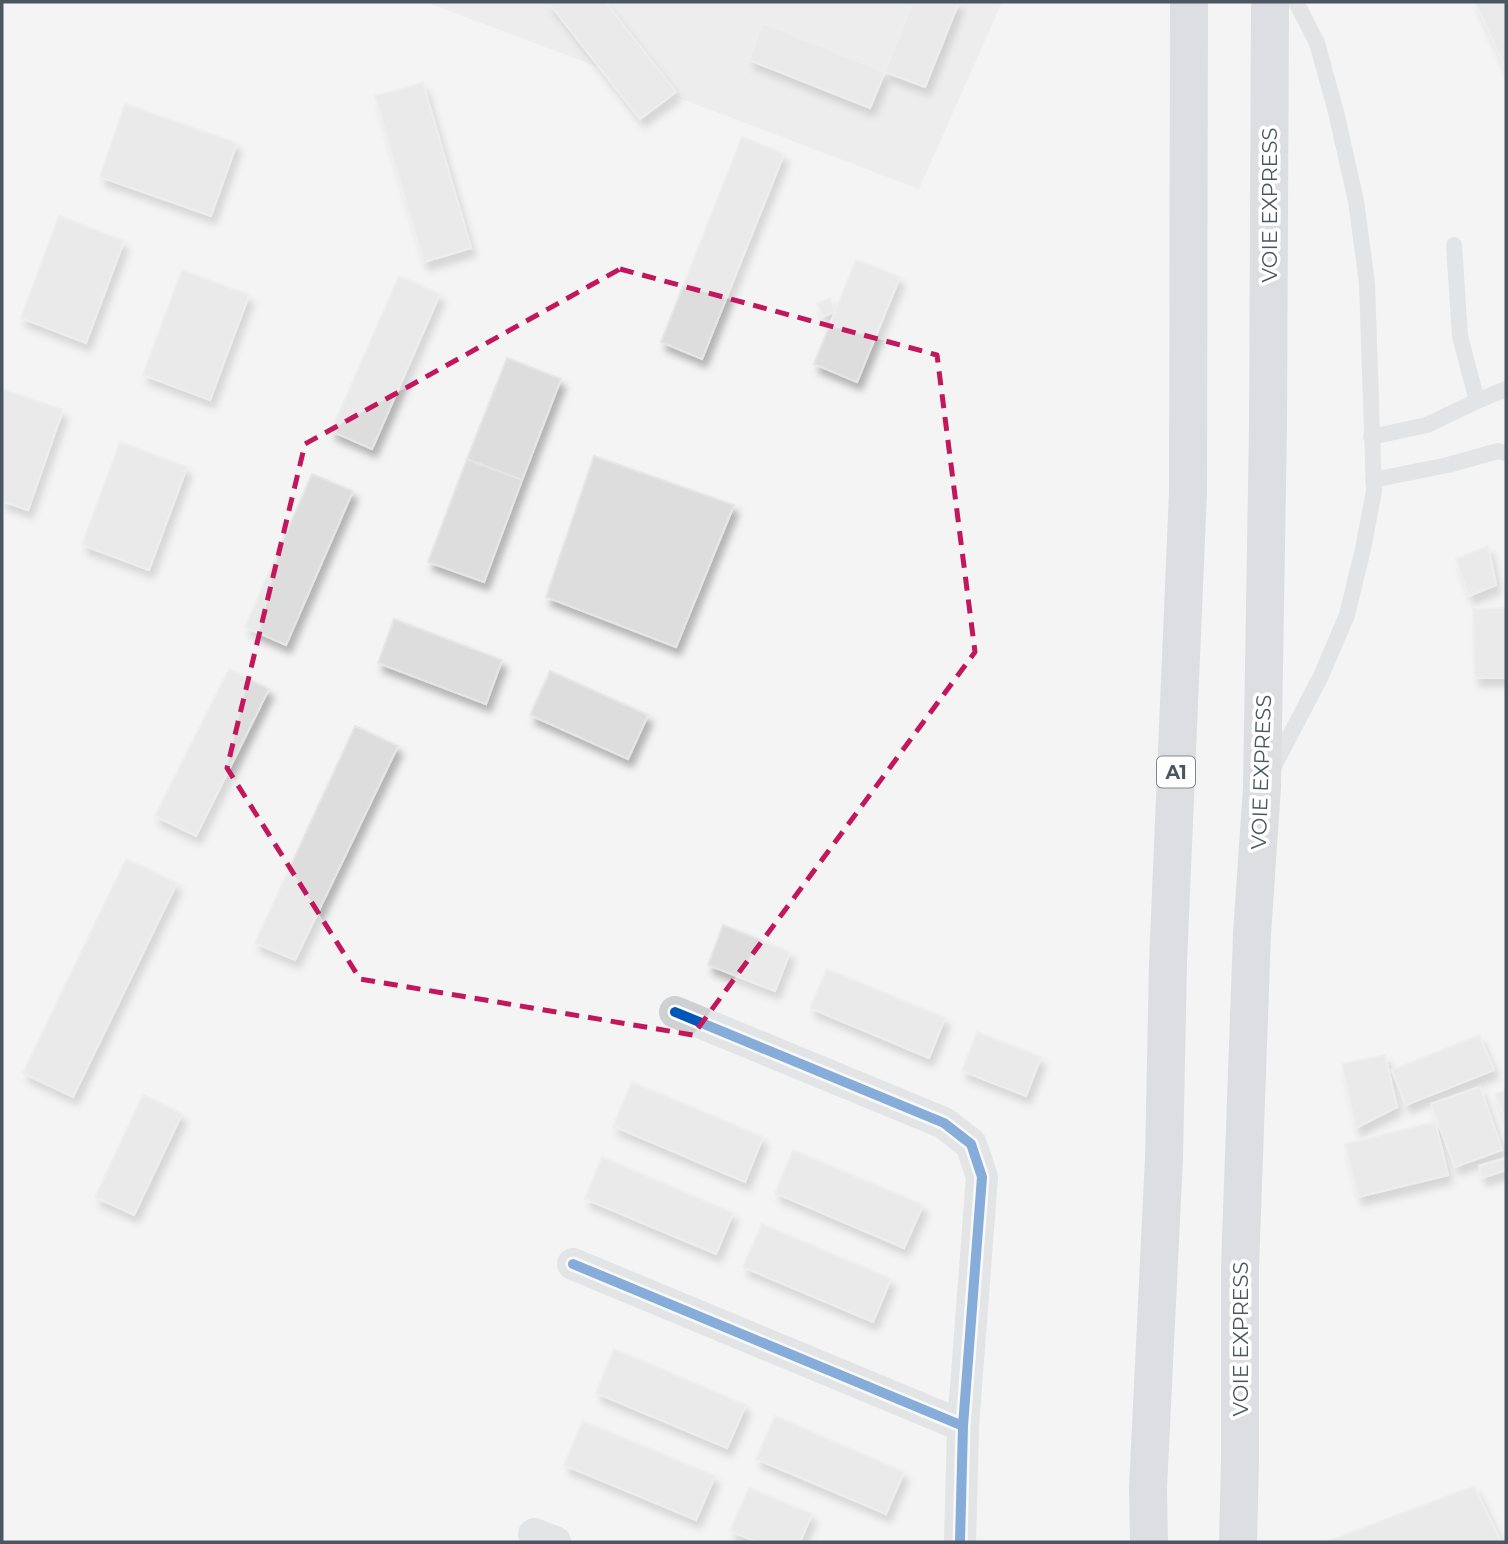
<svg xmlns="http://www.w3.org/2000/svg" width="1508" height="1544" viewBox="0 0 1508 1544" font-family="Montserrat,sans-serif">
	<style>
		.education { fill: #e6e5e6 }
		.building { fill: #ddddde; stroke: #e5e6e7; stroke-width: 2; filter: url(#shadow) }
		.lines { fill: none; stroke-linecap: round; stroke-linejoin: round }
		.lane { stroke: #ced0d2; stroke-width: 16 }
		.street { stroke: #ced0d2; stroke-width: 32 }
		.highway { stroke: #bec4c9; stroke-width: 38 }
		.cycleway-casing { stroke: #fff; stroke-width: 15 }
		.cycleway { stroke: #0057b8; stroke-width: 10 }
		.marked { fill: none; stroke: #c2185b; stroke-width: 5; stroke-dasharray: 14 9; stroke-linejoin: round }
		.labels { text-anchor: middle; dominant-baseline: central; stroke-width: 7; stroke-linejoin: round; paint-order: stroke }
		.shield { fill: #fff; stroke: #808990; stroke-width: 2 }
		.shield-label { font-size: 19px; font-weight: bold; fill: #4a5661 }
		.street-label { font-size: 21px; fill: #4a5661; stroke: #fff }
	</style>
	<defs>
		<filter id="shadow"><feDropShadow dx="4.5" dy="8" stdDeviation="3.5" flood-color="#0004"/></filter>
	</defs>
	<rect width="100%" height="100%" fill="#f4f4f4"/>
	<path class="education" d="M426 2H1002L919 189Z"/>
	<path class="building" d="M548 2H605L676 92 640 119Z
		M913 2H959L925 87 885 72Z
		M1475 2H1506V69Z
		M763 23 885 72 870 108 749 60Z
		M423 83 471 248 424 262 375 96Z
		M125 104 237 143 211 216 100 177Z
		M742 137 784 154 702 359 661 342Z
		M59 216 124 241 86 343 21 318Z
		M856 260 900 277 857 382 814 364Z
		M182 270 249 295 210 400 143 375Z
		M399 276 440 294 372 449 331 431Z
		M830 298 835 312 822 317 817 303Z
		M507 358 561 379 522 480 467 459Z
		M2 389 63 410 28 510 2 501Z
		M120 442 187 467 149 570 82 545Z
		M594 456 734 505 676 647 546 597Z
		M467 459 522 480 484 582 428 562Z
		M312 474 353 491 286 645 245 627Z
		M1488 546 1496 585 1469 596 1456 559Z
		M1506 608V678H1475L1473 609Z
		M394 619 502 660 486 704 378 663Z
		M229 669 269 689 196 836 155 816Z
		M550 671 648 715 628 759 530 715Z
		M355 726 398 746 295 960 255 943Z
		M126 859 177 883 73 1097 23 1073Z
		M723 925 790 952 775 991 708 965Z
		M827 969 945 1018 929 1058 810 1008Z
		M977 1032 1041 1057 1026 1096 962 1071Z
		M1479 1035 1494 1070 1406 1105 1392 1070Z
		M1385 1055 1397 1107 1356 1128 1342 1064Z
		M632 1082 763 1137 745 1182 613 1126Z
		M1480 1087 1502 1150 1455 1167 1431 1104Z
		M1506 1090V1122L1495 1094Z
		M143 1095 182 1114 134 1215 95 1197Z
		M1435 1122 1448 1175 1358 1197 1345 1144Z
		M793 1150 923 1205 904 1248 775 1193Z
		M602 1157 733 1213 716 1254 585 1199Z
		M1506 1158V1174V1170L1482 1178 1479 1166Z
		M762 1224 891 1279 873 1322 743 1267Z
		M614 1349 746 1405 727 1448 596 1393Z
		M775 1416 904 1472 886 1514 756 1459Z
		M583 1421 715 1476 696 1520 564 1465Z
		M1474 1486 1501 1542H1326Z
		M749 1488 812 1514 800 1542H757L730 1531Z"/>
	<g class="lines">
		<path class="lane" d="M1454 245 1460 336 1477 401
			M1371 437 1427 425 1477 401 1506 389
			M1373 480 1448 465 1498 451 1506 453
			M1272 770 1321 676 1347 615 1363 549 1374 491 1367 283 1356 201 1336 112 1317 43 1296 2"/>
		<path class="street" d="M675 1012 944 1123 971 1144 982 1177 963 1426 960 1542
			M573 1264 963 1426
			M534 1534 555 1542"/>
		<path class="highway" d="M1149 1542 1148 1488 1164 1158 1168 963 1188 492 1189 2
			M1238 1542 1240 1460V1267L1252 934 1262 787 1268 427 1270 2"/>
		<g class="cycleway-casing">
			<path id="cycleway" d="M675 1012 944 1123 971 1144 982 1177 963 1426 960 1542
				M573 1264 963 1426"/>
		</g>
		<use href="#cycleway" class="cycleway"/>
	</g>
	<path d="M0 0H1508V1544H0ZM620 269 937 355 975 652 693 1035 360 979 227 768 305 444Z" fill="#f4f4f4" fill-opacity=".55" fill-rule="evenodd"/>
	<path class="marked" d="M620 269 937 355 975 652 693 1035 360 979 227 768 305 444Z"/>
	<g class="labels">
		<rect class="shield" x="1157" y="756.5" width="38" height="31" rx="5"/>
		<g class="shield-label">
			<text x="1176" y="772">A1</text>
		</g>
		<g class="street-label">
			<text transform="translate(1269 205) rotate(-90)">VOIE EXPRESS</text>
			<text transform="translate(1261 772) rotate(-88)">VOIE EXPRESS</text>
			<text transform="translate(1240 1339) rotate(-90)">VOIE EXPRESS</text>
		</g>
	</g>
	<rect width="1508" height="1544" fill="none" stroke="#4a5661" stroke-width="7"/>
</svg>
